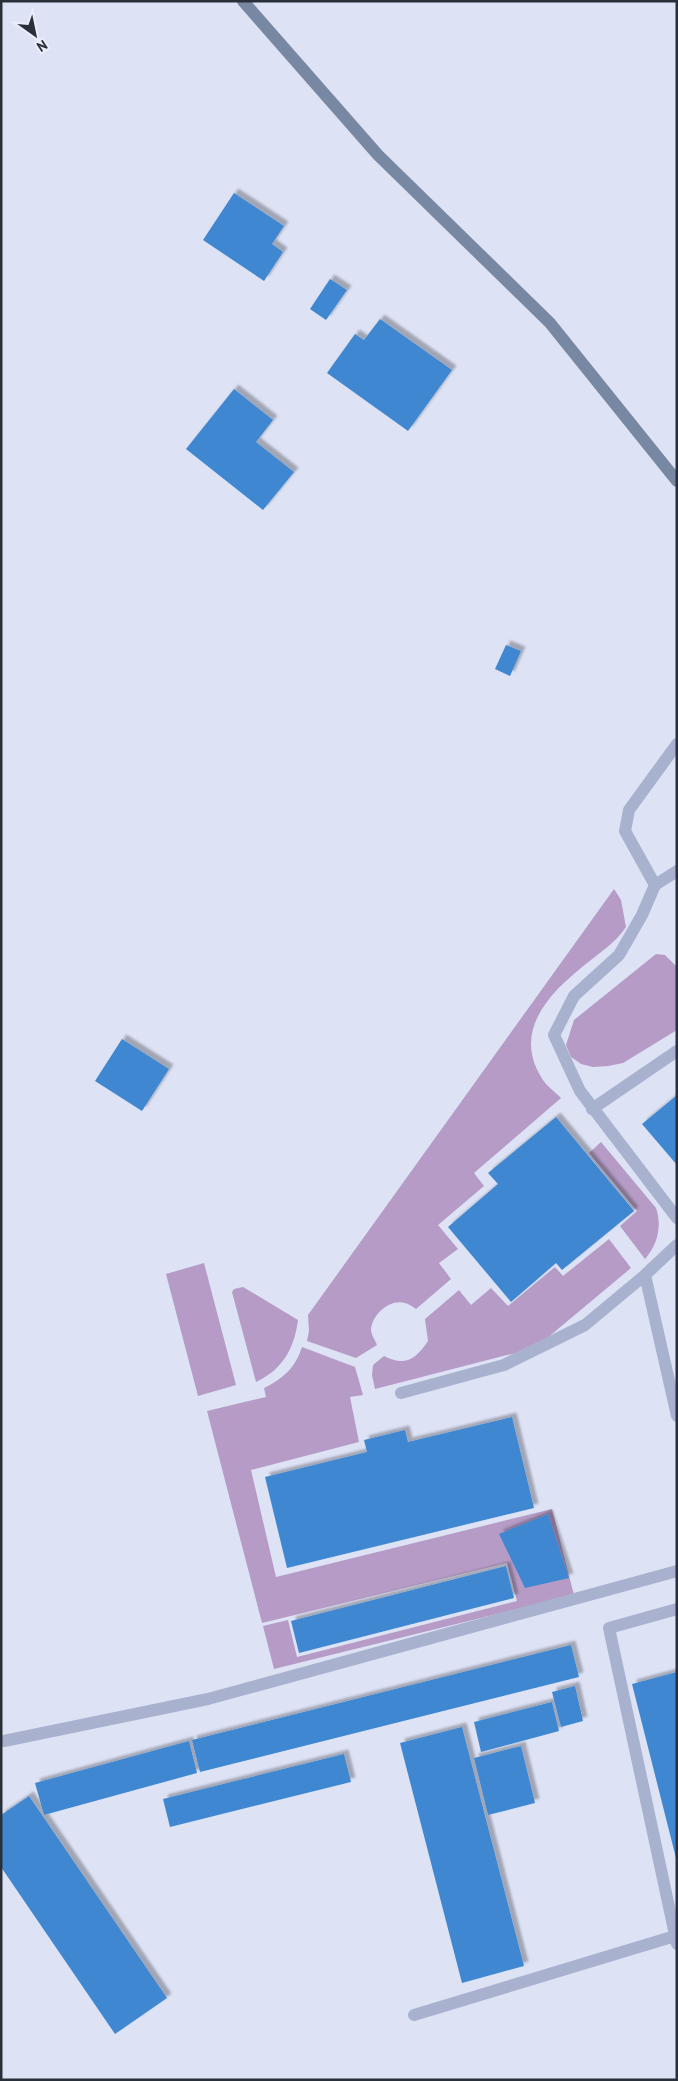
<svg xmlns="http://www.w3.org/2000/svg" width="678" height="2081" viewBox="0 0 678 2081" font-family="'PT Sans',sans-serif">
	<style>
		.green { fill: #b59bc5 }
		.building { fill: #3f87d1; filter: url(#shadow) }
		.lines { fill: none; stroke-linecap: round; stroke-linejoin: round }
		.lane { stroke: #a8b2ce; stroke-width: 12 }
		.secondary { stroke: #7988a2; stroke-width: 12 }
	</style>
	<defs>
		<filter id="shadow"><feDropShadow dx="4.5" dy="-4.5" stdDeviation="1" flood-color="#0004"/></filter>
	</defs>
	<rect width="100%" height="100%" fill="#dde2f5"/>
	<path class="green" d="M614 889 621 900 626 927C615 943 602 951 587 963 552 991 513 1028 540 1075 544 1084 554 1091 561 1098L474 1173 484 1186 438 1225 458 1249 439 1263 451 1279 416 1309C413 1307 409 1304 405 1303 390 1299 372 1314 371 1330 371 1334 375 1340 377 1345L356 1358 307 1341 309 1331 308 1315Z
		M656 954 665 955 677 967V1030L623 1063 608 1066 593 1067 581 1064 571 1057 566 1045 574 1020Z
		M601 1142 656 1208C662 1225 658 1245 645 1259L620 1226 637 1211 589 1153Z
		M609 1239 631 1268 540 1344 527 1350 375 1389 372 1375 373 1365 384 1356C405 1367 416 1359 428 1341L425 1319 459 1290 471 1305 491 1288 508 1306 555 1267 563 1276Z
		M204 1263 236 1385 198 1396 166 1274Z
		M243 1287 298 1320C294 1349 283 1369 256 1382L232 1292 234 1289Z
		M302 1347 355 1367 363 1395 350 1397 359 1442 251 1470 276 1577 552 1509 574 1595 274 1669 263 1626 288 1620 297 1657 517 1601 507 1563 262 1623 207 1411 266 1397 264 1388C283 1379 296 1367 302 1347Z"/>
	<path class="building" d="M234 193 284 226 272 244 283 252 264 281 203 240Z
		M330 279 347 290 326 320 310 309Z
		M380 319 452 370 408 431 327 373 355 334 364 340Z
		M234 389 273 420 256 442 294 472 263 510 186 449Z
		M506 645 521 651 510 676 495 669Z
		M122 1039 169 1069 142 1111 95 1081Z
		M676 1096 677 1097V1165L642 1124Z
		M556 1117 634 1211 562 1270 556 1263 511 1302 448 1227 498 1184 488 1173Z
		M512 1417 534 1508 287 1568 265 1477 367 1452 364 1440 405 1430 408 1442Z
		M548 1514 569 1578 525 1588 499 1534Z
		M506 1566 514 1598 299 1653 291 1621Z
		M571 1645 579 1677 200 1772 192 1740Z
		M677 1672V1858H676L632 1684Z
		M575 1686 583 1721 561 1727 552 1692Z
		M552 1702 559 1731 481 1752 474 1722Z
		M462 1727 524 1966 462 1983 400 1743Z
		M189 1741 197 1773 44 1815 35 1783Z
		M521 1746 535 1803 488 1815 474 1758Z
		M344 1754 351 1782 170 1827 163 1799Z
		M29 1796 167 1998 115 2034 1 1867V1815Z"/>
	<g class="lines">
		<path class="lane" d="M677 744 629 810 625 831 655 885 642 915 619 955 574 996 554 1035 580 1091 677 1218
			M655 885 677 871
			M592 1109 677 1051
			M645 1275 677 1416
			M401 1393 504 1365 585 1325 645 1275 677 1245
			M677 1609 609 1628 677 1944
			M4 1741 208 1699 677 1571
			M414 2015 675 1936"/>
		<path class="secondary" d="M243 1 378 155 550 323 677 481"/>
	</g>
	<rect width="678" height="2081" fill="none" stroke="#29303a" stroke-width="5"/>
	<g transform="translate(35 35) rotate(147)" stroke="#eaeefb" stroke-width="4" paint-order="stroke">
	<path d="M0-4L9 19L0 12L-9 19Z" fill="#29303a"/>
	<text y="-8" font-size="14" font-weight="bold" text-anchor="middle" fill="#29303a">N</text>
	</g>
</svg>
